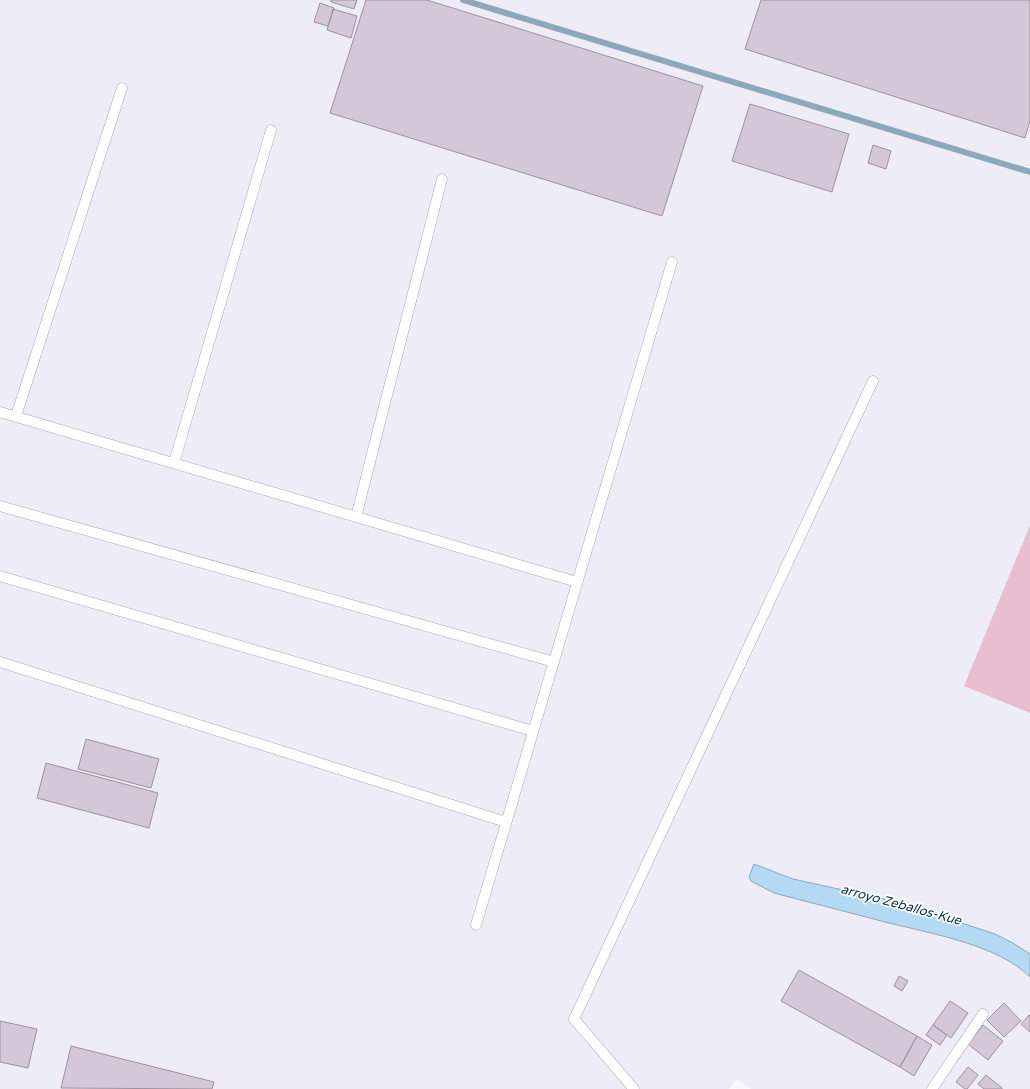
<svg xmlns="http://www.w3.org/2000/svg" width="1030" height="1089" viewBox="0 0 1030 1089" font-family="'Varela Round',sans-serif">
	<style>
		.built { fill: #eeecf7 }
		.green { fill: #e7bfd1 }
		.water { fill: #b3daf2; stroke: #8da8ba }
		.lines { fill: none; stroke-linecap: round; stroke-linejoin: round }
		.stream { stroke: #8da8ba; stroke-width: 6 }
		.building { fill: #d4c7d7; stroke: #9d919f }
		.lane-casing { stroke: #a9a6b8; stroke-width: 11 }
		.lane { stroke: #fff; stroke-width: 10 }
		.labels { text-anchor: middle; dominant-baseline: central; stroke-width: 3.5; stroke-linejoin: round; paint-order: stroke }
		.water-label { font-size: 13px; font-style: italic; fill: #00354d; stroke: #fff }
	</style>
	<rect width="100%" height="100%" fill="#fafafe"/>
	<path class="built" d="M0 0H1030V1089H751L737 1079 729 1089H0Z"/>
	<path class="green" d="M1030 525V713L964 686Z"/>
	<path class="water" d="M754 864 793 879 884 899 916 908 995 934 1013 943 1030 954V977C998 945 933 934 889 923 851 913 812 903 774 893L751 881 749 877Z"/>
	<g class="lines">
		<path class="stream" d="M463 0 1030 172"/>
	</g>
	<path class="building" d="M331 0H357L354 9 331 2Z
		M366 0H427L703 86 662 216 330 113Z
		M761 0H1030V121L1025 138 745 49Z
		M320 3 334 8 328 26 314 22Z
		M333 9 357 16 351 38 327 30Z
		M750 104 849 134 832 192 732 161Z
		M873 145 891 151 886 169 868 163Z
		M86 739 159 759 151 788 78 769Z
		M46 763 158 793 149 828 37 798Z
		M799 970 917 1036 900 1067 781 1001Z
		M899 976 908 981 902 991 894 986Z
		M950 1001 968 1013 951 1038 933 1025Z
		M1004 1003 1021 1021 1004 1037 987 1020Z
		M1029 1015 1030 1016V1032L1021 1024Z
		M0 1021 37 1029 28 1068 0 1062Z
		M933 1025 947 1035 940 1045 926 1035Z
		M983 1025 1003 1041 988 1060 968 1044Z
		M917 1036 932 1045 914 1076 900 1067Z
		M71 1046 214 1082 212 1089 61 1088Z
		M968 1067 978 1075 967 1089H965L956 1082Z
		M986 1075 1002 1088V1089H984L978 1084Z"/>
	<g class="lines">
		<g class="lane-casing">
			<path id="lane" d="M0 412 577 582
				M16 416 122 88
				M174 463 271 130
				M0 506 554 662
				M356 517 442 179
				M0 576 533 731
				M0 662 506 822
				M476 925 672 262
				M634 1089 574 1019 873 381
				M932 1089 983 1014"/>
		</g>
		<use href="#lane" class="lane"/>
	</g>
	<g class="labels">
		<g class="water-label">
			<text transform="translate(901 905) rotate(15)">arroyo Zeballos-Kue</text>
		</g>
	</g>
</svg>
